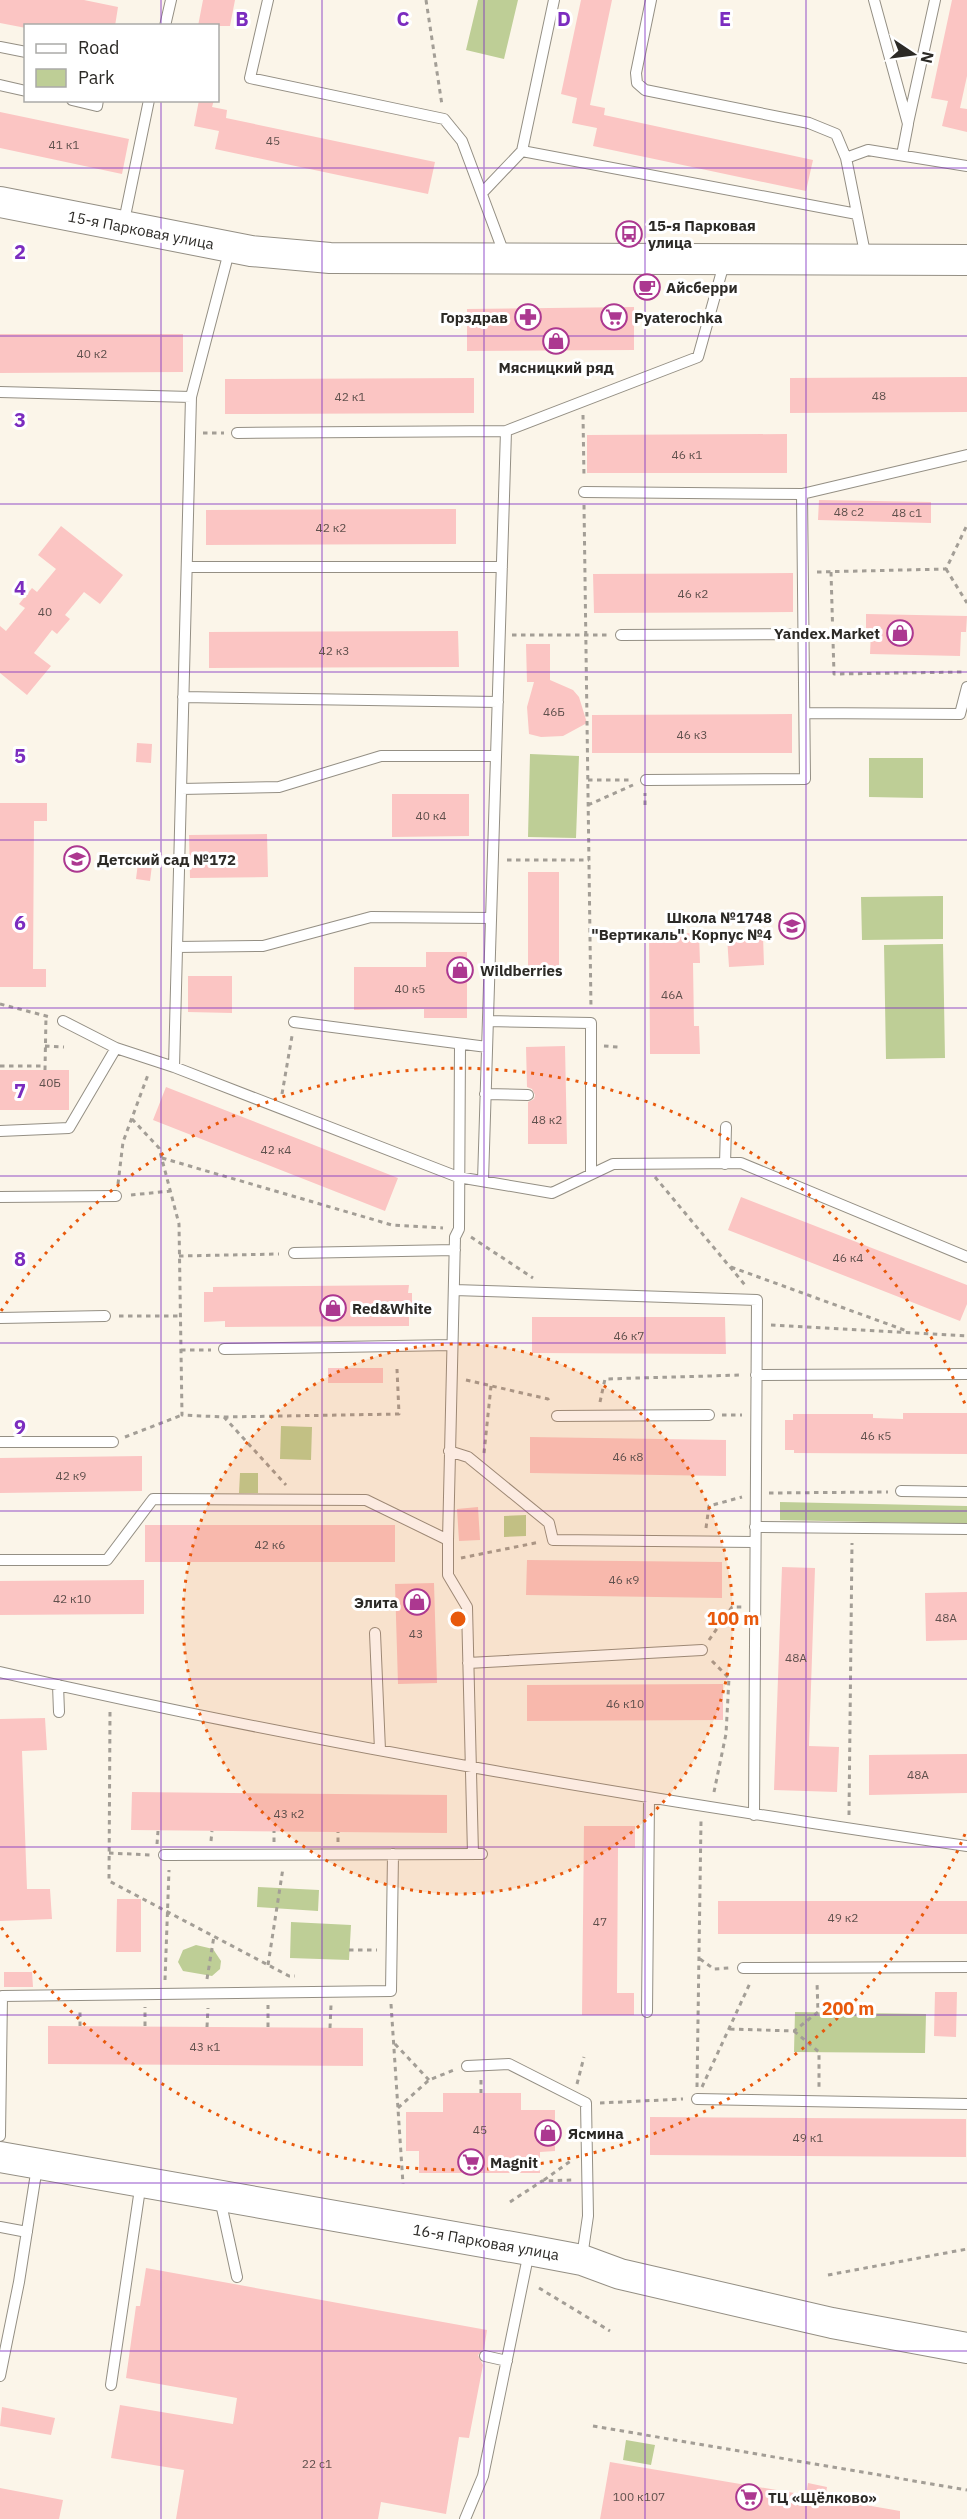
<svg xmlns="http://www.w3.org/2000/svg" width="967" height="2519" viewBox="0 0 967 2519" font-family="'IBM Plex Sans',sans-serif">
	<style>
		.green { fill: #bece96 }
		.building { fill: #fbc5c3 }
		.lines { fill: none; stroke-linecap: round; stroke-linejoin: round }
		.lane-casing { stroke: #948f84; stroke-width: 12 }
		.secondary-casing { stroke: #948f84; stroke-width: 32 }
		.path { stroke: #a39e96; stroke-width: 3; stroke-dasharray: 4.5 4.5; stroke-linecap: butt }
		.lane { stroke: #fff; stroke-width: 10 }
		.secondary { stroke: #fff; stroke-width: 30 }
		.grid { fill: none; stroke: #7b2cbf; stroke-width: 1.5; stroke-opacity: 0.55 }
		.ring { fill: none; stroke: #e8590c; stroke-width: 3; stroke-dasharray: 3 6 }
		.labels { text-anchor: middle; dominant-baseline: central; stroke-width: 6; stroke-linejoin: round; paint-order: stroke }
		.number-label { font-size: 12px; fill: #60514d }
		.poi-label { font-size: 15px; font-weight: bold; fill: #2c2a26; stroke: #fff; text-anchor: start }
		.street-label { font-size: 15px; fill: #2c2a26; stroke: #fff }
		.grid-label { font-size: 20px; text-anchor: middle; font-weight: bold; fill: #7b2cbf; stroke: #fff; stroke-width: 6; stroke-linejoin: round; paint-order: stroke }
		.centre { fill: #e8590c; stroke: #fff; stroke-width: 3 }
		.ring-label { font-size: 18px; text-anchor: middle; font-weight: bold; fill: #e8590c; stroke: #fff; stroke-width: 6; stroke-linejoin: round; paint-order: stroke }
	</style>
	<rect width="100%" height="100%" fill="#fbf5e9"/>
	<path class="green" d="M478 0H518L504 59 466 50Z
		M530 754 579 756 576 838 528 837Z
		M869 758H923V798L869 797Z
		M943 896V939L862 940 861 897Z
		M943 944 945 1058 886 1059 884 945Z
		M281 1426 312 1427 311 1460 280 1459Z
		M240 1473H258V1493H239Z
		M780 1502 967 1506V1524L780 1520Z
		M526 1515V1536L504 1537V1516Z
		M258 1887 319 1890 318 1911 257 1907Z
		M291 1922 351 1925 349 1960 290 1958Z
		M196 1945 213 1949 221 1961 220 1969 212 1976 183 1971 178 1962 183 1950Z
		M795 2012 926 2014 925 2053 794 2052Z
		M626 2440 655 2445 651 2465 623 2460Z"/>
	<path class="building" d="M0 0H84L118 7 115 26H26V28L0 23Z
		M203 0H235L230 26H198Z
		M581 0H612L590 105 605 108 604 115 813 160 806 191 593 146 597 128 572 123 577 98 561 94Z
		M952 0H967V76L960 108 967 109V132L942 126 948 101 931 98Z
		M199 100H214L212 107 227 110 226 118 435 162 428 194 215 149 219 131 194 126Z
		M0 112 129 139 122 174 0 148Z
		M634 307V350L467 351V309Z
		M0 334H183V372L0 373Z
		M967 377V412L790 413V378Z
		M474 378V413L225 414V379Z
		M787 434V473H587V435Z
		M819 500 931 502V523L818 520Z
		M456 509V544L206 545V510Z
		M61 526 123 575 100 604 84 592 65 615 70 619 57 634 52 630 34 653 51 666 27 695 0 673V626L6 631 25 608 19 604 32 588 37 592 56 569 38 555Z
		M793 573V612L594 613 593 574Z
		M866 614 967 616 966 632H961L960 656 870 654 871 632H866Z
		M458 631 459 667 209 668V632Z
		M526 644H550V680L573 690 579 697 587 723 563 736 541 737 529 734 527 707 534 682H527Z
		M792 714V753H592V715Z
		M137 743 152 744 151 763 136 762Z
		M392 794H469V836L392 837Z
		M0 803H47V821H34L33 969H46V987H0Z
		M267 834 268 877 190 878 189 835Z
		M138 863 152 865 150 881 136 879Z
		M528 872H559V968H528Z
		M699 933 700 963H693L694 1026H699L700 1054H650L649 934Z
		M763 936 764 965 729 967 727 937Z
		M426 952H467V1018H424V1009L354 1010V967H426Z
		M188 976H232V1013L188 1012Z
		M565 1046 567 1144H528V1102L534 1099 535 1095 532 1089 527 1087 526 1047Z
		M0 1070H69V1110H0Z
		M166 1087 398 1178 385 1211 153 1120Z
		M741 1197 967 1285V1304L960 1321 728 1230Z
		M409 1285 408 1293H412V1316H409V1326L225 1327V1321L204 1322V1292H213V1287Z
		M532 1317H725L726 1354 532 1353Z
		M328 1368H383V1383H328Z
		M903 1413H967V1454L794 1453V1450H785V1420H793V1414H873V1418L903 1419Z
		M530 1437 726 1440V1476L530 1473Z
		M142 1456V1491L0 1493V1458Z
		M478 1507 480 1540 459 1541 457 1509Z
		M145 1525H395V1562H145Z
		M527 1560 722 1562V1598L526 1595Z
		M782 1567 815 1568 809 1746 839 1747 837 1792 774 1790Z
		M144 1580V1614L0 1615V1581Z
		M434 1583 437 1683 398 1684 395 1584Z
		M967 1592V1640L926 1641 925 1593Z
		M723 1684V1720L527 1721V1685Z
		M45 1718 47 1750 22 1751 27 1889H50L52 1919 0 1921V1719Z
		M967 1754V1793L869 1795V1755Z
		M132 1792 447 1795V1833L131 1830Z
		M584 1826H635V1848H618L617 1993H634V2015H582Z
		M117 1899H141V1952H116Z
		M718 1901H967V1934H718Z
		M4 1972H32L33 1987H4Z
		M935 1992H957L956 2037 934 2036Z
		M48 2026 363 2028V2066L48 2064Z
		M443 2093H521V2110H555V2151L540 2152V2173H419V2151H406V2112H443Z
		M650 2117 966 2119V2157L650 2155Z
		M146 2268 487 2330 484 2349 478 2355 483 2365 469 2438 459 2437 446 2514 381 2502 378 2519H176L184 2470 111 2458 120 2405 233 2424 237 2398 126 2378 136 2306H140Z
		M2 2407 55 2418 51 2435 0 2426Z
		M610 2462 806 2495 808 2483 827 2487 825 2498 900 2511V2519H600Z
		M0 2488 63 2500 59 2519H0Z"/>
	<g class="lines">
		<g class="lane-casing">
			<path id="lane" d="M268 0 250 78 444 119 462 141 505 256
				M651 0 636 73 637 83 645 90 809 123 836 134 846 158 866 258
				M874 0 908 124 902 155
				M165 26 171 0
				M0 47 26 52
				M0 85 26 91
				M72 100 97 106 98 100
				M908 123 935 0
				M522 151 554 0
				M846 158 868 150 967 166
				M482 193 522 151 857 214
				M123 226 149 100
				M0 392 191 397
				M237 433 506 431
				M584 492 802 494 967 455
				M187 567H502
				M621 635 803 634
				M183 697 498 702
				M805 713 960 714 967 687
				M646 780 805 779 802 494
				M181 789 279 787 381 756H496
				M177 947 263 946 371 917 491 918
				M63 1021 116 1048 174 1067 458 1177 552 1193 613 1164 741 1163 967 1257
				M488 1021 591 1023V1174
				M294 1022 487 1047
				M460 1044 459 1229 455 1237 448 1540V1575L467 1607 473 1854
				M174 1067 191 397 230 248
				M485 1094 528 1095
				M0 1131 69 1128 116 1048
				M725 1164 726 1127
				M483 1181 506 431 698 357 725 260
				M0 1197 116 1196
				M294 1253 455 1250
				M454 1290 757 1300 754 1815
				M0 1318 105 1316
				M224 1349 452 1345
				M756 1375 967 1374
				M557 1416 709 1415
				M0 1442H113
				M449 1451 468 1457 549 1523 553 1540 754 1542
				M901 1491 967 1492
				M755 1527 967 1529
				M0 1560H107L153 1499 366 1500 448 1540
				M375 1633 380 1750
				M468 1663 702 1650
				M0 1672C319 1745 643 1799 967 1846
				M58 1685 59 1712
				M164 1855 482 1854
				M743 1968 967 1967
				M647 2012 649 1798
				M467 2066 509 2064 586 2103 588 2216 582 2257
				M697 2099 967 2104
				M0 2136 2 1996 391 1991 393 1854
				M220 2199 237 2277
				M0 2227 27 2232
				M485 2356 507 2361
				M0 2376 19 2282 37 2167
				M111 2385 141 2182
				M465 2519 483 2476 529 2252"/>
		</g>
		<g class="secondary-casing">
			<path id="secondary" d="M0 202 251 251 330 258 967 260
				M0 2157 529 2250 582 2260 620 2274 832 2323 967 2348"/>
		</g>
		<path class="path" d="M426 0 442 105
			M583 415 584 478
			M203 433H224
			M584 505 591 1009
			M946 569 967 603
			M817 572 946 569 967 525
			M831 572 834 674 965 672
			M512 635H608
			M588 780H632
			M588 805 633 785
			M645 805V793
			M507 860H589
			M0 1004 50 1017
			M45 1046 64 1047
			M604 1046 618 1047
			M0 1066H45
			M45 1070 46 1016
			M282 1094 292 1036
			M132 1119 159 1148 179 1224 182 1415 224 1417 286 1485
			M162 1158 392 1225 443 1228
			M655 1177 745 1285
			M118 1184 123 1142 149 1072
			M131 1195 171 1191
			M471 1237 533 1278
			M179 1256 279 1254
			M731 1267 907 1331
			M119 1316H180
			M771 1325 967 1336
			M181 1350H211
			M466 1380 548 1399 550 1404
			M600 1402 605 1379 742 1375
			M722 1415H742
			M224 1417 399 1414 397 1369
			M125 1437 182 1415
			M484 1453 491 1386
			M769 1493 888 1492
			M706 1528 709 1506 742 1497
			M461 1558 540 1542
			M709 1640 732 1607H742
			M712 1661 729 1678 726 1734 714 1792
			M110 1712 109 1881 289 1976H295
			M849 1815 852 1543
			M211 1841 212 1831
			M274 1842V1831
			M338 1842V1832
			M157 1844 158 1831
			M109 1853 152 1855
			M349 1950H377
			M700 1959 714 1969 729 1968
			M268 1965 283 1868
			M207 1979 214 1936
			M165 1980 169 1870
			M391 2004 403 2184
			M80 2026V2010
			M145 2026V2007
			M207 2027 208 2008
			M268 2027V2005
			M330 2028 331 2005
			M730 2029 794 2031 818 2012 817 1982
			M794 2031 819 2052V2087
			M395 2044 429 2080
			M481 2080V2093
			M577 2084 584 2057
			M697 2087 701 1821
			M702 2087 751 1981
			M600 2103 683 2099
			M398 2108 429 2080 454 2070
			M544 2180 572 2160
			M510 2202 542 2181 574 2180
			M828 2275 967 2249
			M539 2288 610 2331
			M593 2426 967 2490"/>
		<use href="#lane" class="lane"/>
		<use href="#secondary" class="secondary"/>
	</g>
	<path class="grid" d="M161 0V26M322 0V2519M484 0V2519M645 0V2519M806 0V2519M161 100V2519M0 168H967M0 336H967M0 504H967M0 672H967M0 840H967M0 1008H967M0 1176H967M0 1343H967M0 1511H967M0 1679H967M0 1847H967M0 2015H967M0 2183H967M0 2351H967"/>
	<circle cx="458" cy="1619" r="275" fill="#e8590c" fill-opacity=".12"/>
	<g class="ring">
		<circle cx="458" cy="1619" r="275"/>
		<path d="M965 1834A551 551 0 0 1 1 1927M1 1311A551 551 0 0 1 965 1404"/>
	</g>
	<defs>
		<g id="bus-ring" transform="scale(1.35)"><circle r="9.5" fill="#fff" stroke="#ac3890" stroke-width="1.5"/><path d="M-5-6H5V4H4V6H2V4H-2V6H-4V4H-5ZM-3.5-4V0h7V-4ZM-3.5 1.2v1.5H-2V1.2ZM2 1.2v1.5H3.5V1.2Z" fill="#ac3890"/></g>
		<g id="cafe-ring" transform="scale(1.35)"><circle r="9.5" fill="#fff" stroke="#ac3890" stroke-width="1.5"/><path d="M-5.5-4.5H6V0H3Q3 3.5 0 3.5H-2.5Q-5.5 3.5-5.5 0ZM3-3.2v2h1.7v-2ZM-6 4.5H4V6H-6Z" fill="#ac3890"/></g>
		<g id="pharmacy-ring" transform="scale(1.35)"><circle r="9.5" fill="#fff" stroke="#ac3890" stroke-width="1.5"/><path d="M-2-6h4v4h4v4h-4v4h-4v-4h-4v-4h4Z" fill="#ac3890"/></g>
		<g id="supermarket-ring" transform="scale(1.35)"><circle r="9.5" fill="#fff" stroke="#ac3890" stroke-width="1.5"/><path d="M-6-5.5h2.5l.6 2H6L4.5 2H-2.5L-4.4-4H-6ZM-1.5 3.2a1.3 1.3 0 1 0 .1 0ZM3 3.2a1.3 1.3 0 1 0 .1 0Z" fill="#ac3890"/></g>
		<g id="shop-ring" transform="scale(1.35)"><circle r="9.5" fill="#fff" stroke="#ac3890" stroke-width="1.5"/><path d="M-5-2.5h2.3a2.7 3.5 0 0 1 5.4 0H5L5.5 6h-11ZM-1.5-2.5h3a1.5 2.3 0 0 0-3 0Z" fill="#ac3890"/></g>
		<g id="school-ring" transform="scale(1.35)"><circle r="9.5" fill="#fff" stroke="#ac3890" stroke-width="1.5"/><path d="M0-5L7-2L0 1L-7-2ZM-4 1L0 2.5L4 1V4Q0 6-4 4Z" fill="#ac3890"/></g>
	</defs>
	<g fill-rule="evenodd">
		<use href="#bus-ring" x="629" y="234"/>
		<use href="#cafe-ring" x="647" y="287"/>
		<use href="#pharmacy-ring" x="528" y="317"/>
		<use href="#supermarket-ring" x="614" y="317"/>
		<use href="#shop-ring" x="556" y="341"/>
		<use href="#shop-ring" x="900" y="633"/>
		<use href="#school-ring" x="77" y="859"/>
		<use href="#school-ring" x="792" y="926"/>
		<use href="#shop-ring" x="460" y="970"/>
		<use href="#shop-ring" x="333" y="1308"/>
		<use href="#shop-ring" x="417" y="1602"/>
		<use href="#shop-ring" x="548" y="2133"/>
		<use href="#supermarket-ring" x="471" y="2162"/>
		<use href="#supermarket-ring" x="749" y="2497"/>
	</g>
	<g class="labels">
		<g class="number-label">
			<text x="273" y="140">45</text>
			<text x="64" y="144">41 к1</text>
			<text x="92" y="353">40 к2</text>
			<text x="879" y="395">48</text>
			<text x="350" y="396">42 к1</text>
			<text x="687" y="454">46 к1</text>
			<text x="849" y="511">48 c2</text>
			<text x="907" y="512">48 c1</text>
			<text x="331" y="527">42 к2</text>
			<text x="693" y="593">46 к2</text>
			<text x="45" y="611">40</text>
			<text x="334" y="650">42 к3</text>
			<text x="554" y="711">46Б</text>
			<text x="692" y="734">46 к3</text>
			<text x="431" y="815">40 к4</text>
			<text x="410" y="988">40 к5</text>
			<text x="672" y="994">46А</text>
			<text x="50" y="1082">40Б</text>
			<text x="547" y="1119">48 к2</text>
			<text x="276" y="1149">42 к4</text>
			<text x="848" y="1257">46 к4</text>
			<text x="629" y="1335">46 к7</text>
			<text x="876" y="1435">46 к5</text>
			<text x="628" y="1456">46 к8</text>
			<text x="71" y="1475">42 к9</text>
			<text x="270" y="1544">42 к6</text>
			<text x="624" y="1579">46 к9</text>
			<text x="72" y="1598">42 к10</text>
			<text x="946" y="1617">48А</text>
			<text x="416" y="1633">43</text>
			<text x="796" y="1657">48А</text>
			<text x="625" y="1703">46 к10</text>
			<text x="918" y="1774">48А</text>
			<text x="289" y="1813">43 к2</text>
			<text x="843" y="1917">49 к2</text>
			<text x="600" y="1921">47</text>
			<text x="205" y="2046">43 к1</text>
			<text x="480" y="2129">45</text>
			<text x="808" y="2137">49 к1</text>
			<text x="317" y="2463">22 с1</text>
			<text x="639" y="2496">100 к107</text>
		</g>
		<g class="poi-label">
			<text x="648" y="225">15-я Парковая<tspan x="648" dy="17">улица</tspan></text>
			<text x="666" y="287">Айсберри</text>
			<text x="508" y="317" text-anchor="end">Горздрав</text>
			<text x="634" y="317">Pyaterochka</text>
			<text x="556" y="367" text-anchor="middle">Мясницкий ряд</text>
			<text x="880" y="633" text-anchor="end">Yandex.Market</text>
			<text x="97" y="859">Детский сад №172</text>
			<text x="772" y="917" text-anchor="end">Школа №1748<tspan x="772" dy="17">"Вертикаль". Корпус №4</tspan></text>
			<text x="480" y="970">Wildberries</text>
			<text x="352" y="1308">Red&amp;White</text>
			<text x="398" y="1602" text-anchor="end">Элита</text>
			<text x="568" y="2133">Ясмина</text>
			<text x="490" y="2162">Magnit</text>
			<text x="768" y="2497">ТЦ «Щёлково»</text>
		</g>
		<g class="street-label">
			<text transform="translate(141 230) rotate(11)">15-я Парковая улица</text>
			<text transform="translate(486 2242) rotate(10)">16-я Парковая улица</text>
		</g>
	</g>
	<g class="grid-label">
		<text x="242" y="26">B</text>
		<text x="403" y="26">C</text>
		<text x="564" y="26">D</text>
		<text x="725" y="26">E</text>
		<text x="20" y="259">2</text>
		<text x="20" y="427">3</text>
		<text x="20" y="595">4</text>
		<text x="20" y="763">5</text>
		<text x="20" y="930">6</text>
		<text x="20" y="1098">7</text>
		<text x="20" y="1266">8</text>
		<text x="20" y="1434">9</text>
	</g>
	<circle cx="458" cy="1619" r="9" class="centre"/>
	<g class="ring-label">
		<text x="733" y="1625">100 m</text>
		<text x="848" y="2015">200 m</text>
	</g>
	<rect x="24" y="24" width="195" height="78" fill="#ffffff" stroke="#abaaa8" stroke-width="1.5"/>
	<rect x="36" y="44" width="30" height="9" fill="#ffffff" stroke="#abaaa8" stroke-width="1.5"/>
	<text x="78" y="54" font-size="18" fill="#2c2a26">Road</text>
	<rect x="36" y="69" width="30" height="18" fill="#bece96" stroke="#abaaa8" stroke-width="1.5"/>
	<text x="78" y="84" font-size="18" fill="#2c2a26">Park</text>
	<g transform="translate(913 54) rotate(103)" stroke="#ffffff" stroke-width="4.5" paint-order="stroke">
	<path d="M0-4.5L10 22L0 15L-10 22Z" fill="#2c2a26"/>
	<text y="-9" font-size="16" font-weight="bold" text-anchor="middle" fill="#2c2a26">N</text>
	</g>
</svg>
